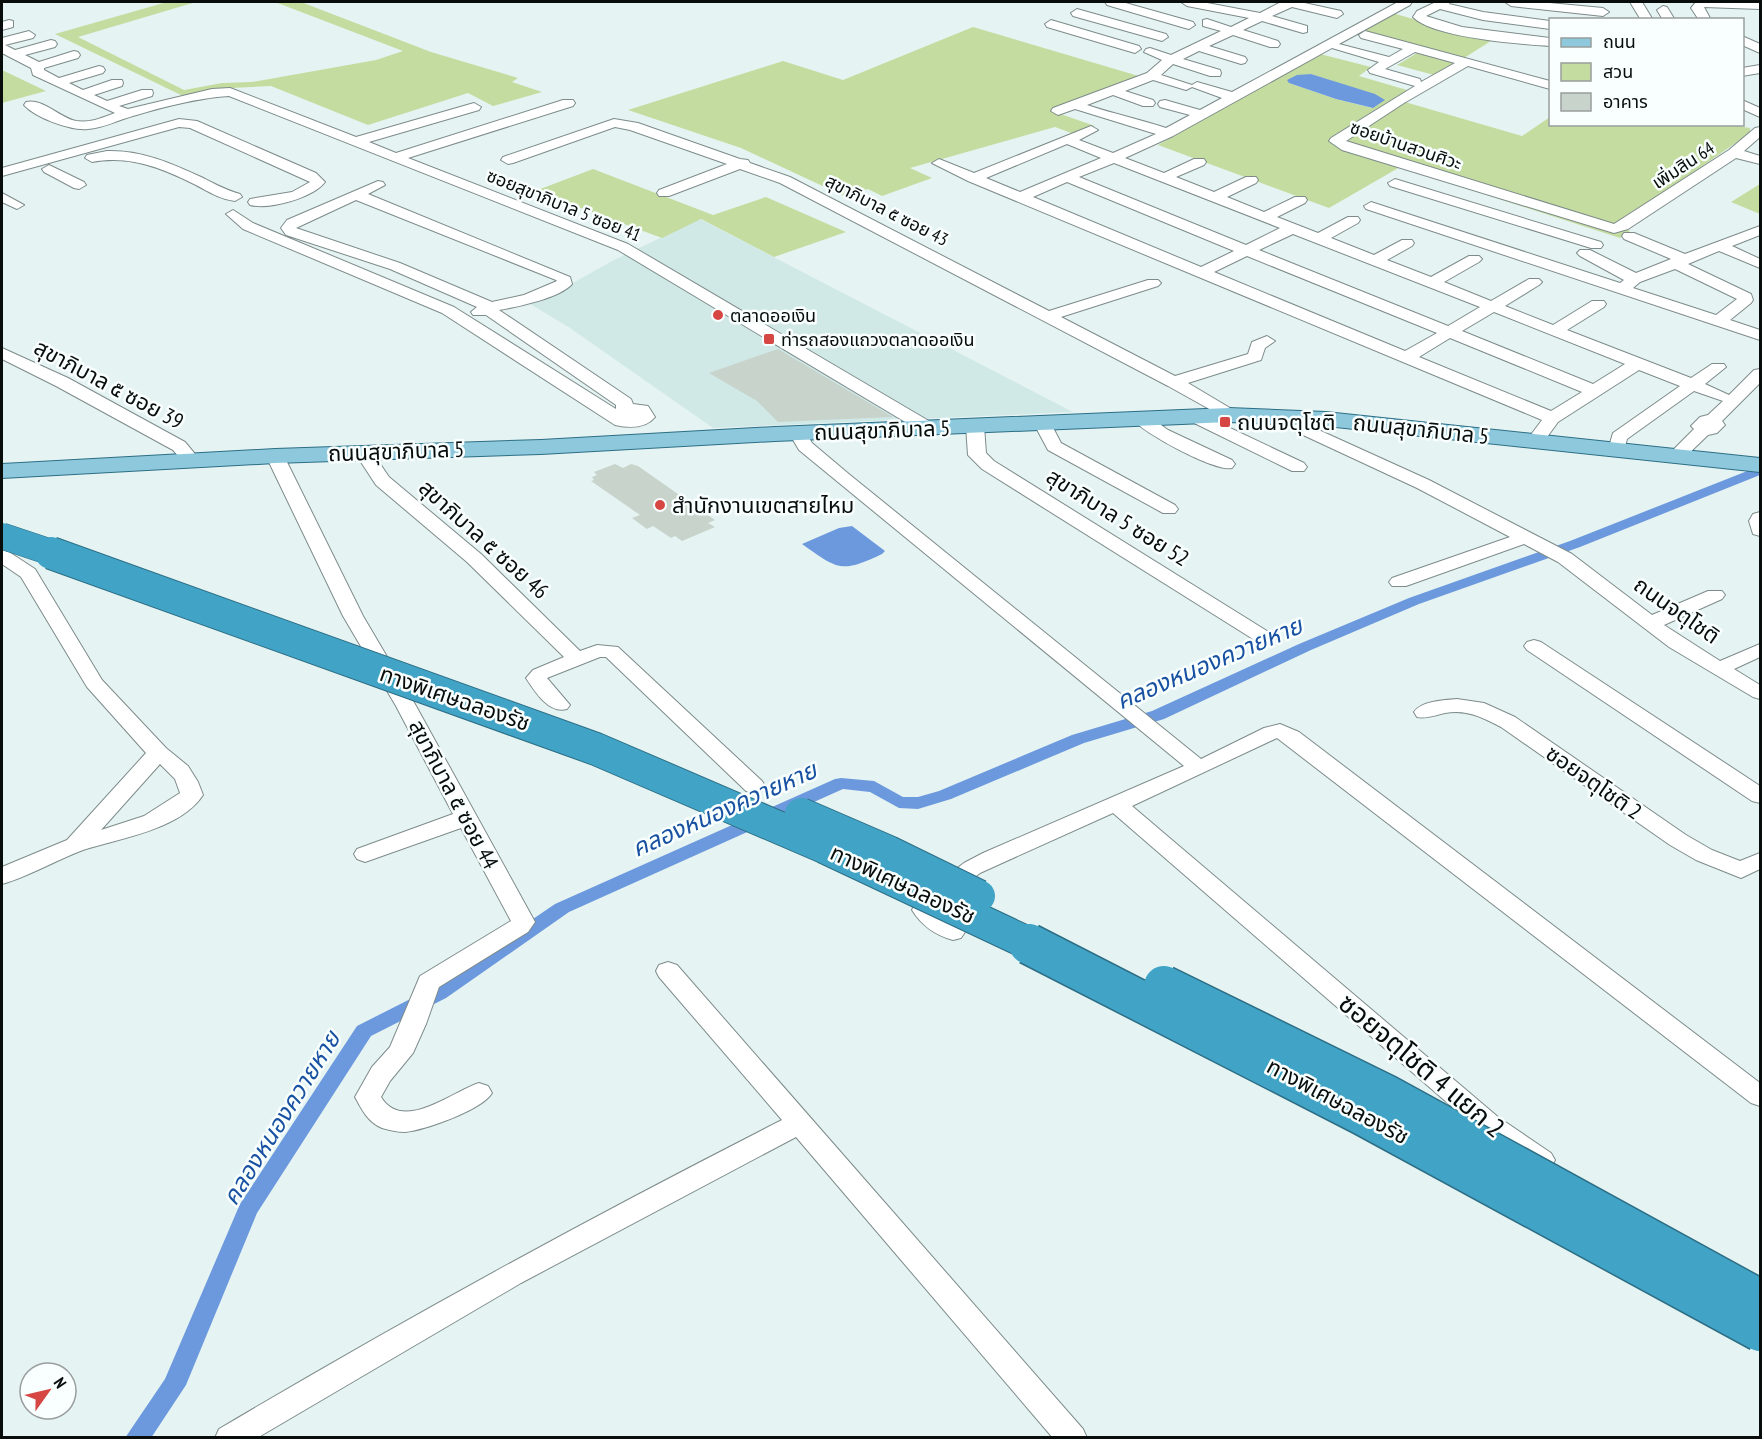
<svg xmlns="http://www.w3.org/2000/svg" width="1762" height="1439" viewBox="0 0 1762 1439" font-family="'PT Sans Narrow','Noto Sans Thai',sans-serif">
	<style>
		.built { fill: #d0e9e7 }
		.green { fill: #c4dc9f; fill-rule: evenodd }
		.water { fill: #6c99dd }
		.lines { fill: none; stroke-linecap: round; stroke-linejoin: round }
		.canal { fill: #6c99dd; fill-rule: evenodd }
		.building { fill: #c7d3cb }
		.minor-casing { stroke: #7d8b8a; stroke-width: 2 }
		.major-casing { stroke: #2d6e85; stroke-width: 2 }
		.minor { fill: #fff; fill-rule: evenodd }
		.major { fill: #8dc8dd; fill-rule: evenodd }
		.highway-bridge-far2-casing { stroke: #2d6e85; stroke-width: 27; stroke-linecap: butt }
		.highway-bridge-far1-casing { stroke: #2d6e85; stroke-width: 34; stroke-linecap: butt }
		.highway-bridge-casing { stroke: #2d6e85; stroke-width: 43; stroke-linecap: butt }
		.highway-bridge-far2 { stroke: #41a3c6; stroke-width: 26 }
		.highway-bridge-far1 { stroke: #41a3c6; stroke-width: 32 }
		.highway-bridge { stroke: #41a3c6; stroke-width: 40 }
		.poi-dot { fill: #d64744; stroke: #f9fffe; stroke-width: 2 }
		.labels { text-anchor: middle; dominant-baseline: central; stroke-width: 5; stroke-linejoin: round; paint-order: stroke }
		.far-street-label { font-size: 18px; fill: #080d0c; stroke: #f9fffe }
		.far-poi-label { font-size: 18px; fill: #080d0c; stroke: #f9fffe; text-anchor: start }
		.street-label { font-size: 22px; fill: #080d0c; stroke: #f9fffe }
		.poi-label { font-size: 22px; fill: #080d0c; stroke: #f9fffe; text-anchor: start }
		.water-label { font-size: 24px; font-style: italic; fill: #1851a1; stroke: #f9fffe }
		.near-street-label { font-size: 27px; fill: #080d0c; stroke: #f9fffe }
	</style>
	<rect width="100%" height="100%" fill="#e5f4f3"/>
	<path class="built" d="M700 219 1073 412 713 428 570 328 527 302 557 292 612 261Z"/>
	<path class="green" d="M167 2H196L78 37 184 90 222 83 252 82 376 60 403 51 275 2H301L431 52 518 78 512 82 542 92 493 106 468 93 368 125 271 86 232 88 185 97 55 34Z
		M1392 13 1491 41 1464 58 1360 31Z
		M973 27 1142 77 1052 111 1095 126 1074 134 1055 127 910 168 932 178 882 196 868 189 844 196 741 148 628 110 783 61 843 80Z
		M1417 53 1455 63 1434 75 1397 65Z
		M1320 54 1371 67 1359 76 1407 90 1405 102 1522 136 1550 117V124H1726L1750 128V133L1617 225 1630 231 1620 238 1400 167 1329 208 1158 145ZM1311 74 1341 84 1372 108 1336 99 1289 83Z
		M2 70 46 91 2 103Z
		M593 169 713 215 766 197 846 232 774 257 701 219 662 238 535 191Z
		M1760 184V214L1731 202Z"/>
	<path class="water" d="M1311 74 1375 94 1385 100 1373 108 1336 99 1289 83 1287 80 1297 75Z
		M852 526 885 551 882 554C840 574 838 569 802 544L839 528Z"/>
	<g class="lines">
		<path class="canal" d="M1760 466V475L1580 547 1419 604 1311 650 1164 719 1084 743 951 799 918 809 899 808 870 792 843 789 569 912 446 998 371 1036 257 1213 186 1385 151 1438H125L165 1379 240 1204 357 1026 432 988 555 904 835 779 841 778 874 781 903 797H918L939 791 1072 735 1152 711 1299 644 1409 598 1570 541Z"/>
	</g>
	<path class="building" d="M778 349 893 417 778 422 757 401 709 373Z
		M615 464 623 468 631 464 638 466 715 520 708 523 715 527 682 541 675 536 671 538 653 526 647 529 632 518 640 515 591 481 594 480 592 477 597 475 594 472Z"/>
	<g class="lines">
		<g class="minor-casing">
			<path id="minor" d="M1105 2H1122L1193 22 1195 25 1189 29 1185 28 1107 5Z
				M1181 2H1202L1260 13 1281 2H1300L1341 11 1343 14 1337 18 1292 7 1272 16 1307 26V32L1303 33 1262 21 1243 30 1278 41 1280 44 1278 47H1270L1233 35 1209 46 1245 57 1247 60 1245 63 1241 64 1199 51 1183 59 1220 70 1221 73 1220 76H1210L1173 64 1161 75 1192 85 1197 82 1232 92 1398 2H1412L1410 5 1339 44 1389 57 1403 49 1361 38 1359 35 1365 31 1550 81V89L1468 66 1404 103 1346 141 1614 224 1729 150 1755 128 1760 127V137L1744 151 1760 156V164L1736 158 1628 229 1614 233 1342 150 1329 141 1331 138 1415 86 1370 73 1368 70 1379 62 1332 48 1173 136 1125 158 1164 173 1194 159H1204L1206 162 1204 165 1176 177 1214 192 1246 177H1256L1258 180 1256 183 1227 197 1264 212 1295 197H1305L1307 200 1305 203 1277 217 1318 233 1348 217H1358L1360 220 1358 223 1331 238 1374 255 1402 240H1412L1414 243 1412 246 1387 260 1431 277 1469 256H1479L1482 259 1479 262 1444 282 1491 301 1529 279H1539L1542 282 1539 285 1505 306 1553 325 1592 301H1604L1606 304 1604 307 1567 330 1691 378 1712 364H1724L1726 367 1705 384 1729 395 1754 370 1760 369V383L1722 421 1725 425 1717 433 1708 435 1682 460H1670L1667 456 1694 429 1691 426 1700 417 1708 415 1723 401 1694 391 1627 439 1623 454H1611L1608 450 1613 433 1680 386 1639 370 1558 422 1542 444H1530L1527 440 1542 420 968 181 932 163 939 159 974 173 1091 126 1098 130 1079 140 1113 153 1156 134 1075 109 1058 115 1051 111 1053 108 1147 73 1162 60 1144 52 1146 49 1150 48 1171 55 1221 31 1203 26V20L1207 19 1231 27 1249 18 1187 6ZM1415 52 1455 63 1421 82 1420 79 1385 69ZM1153 80 1186 90 1192 87 1222 98 1200 110 1165 100 1160 101 1158 104 1160 107 1190 115 1166 128C1139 119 1114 114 1087 105L1113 95 1143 106H1153L1155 103 1153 100 1125 91ZM1067 144 1101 158 1020 192 986 178ZM1114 163 1280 228 1246 245 1079 177ZM1067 182 1234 251 1201 267 1033 197ZM1293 234 1480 307 1448 326 1259 250ZM1247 256 1437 333 1405 351 1214 272ZM1494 312 1625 364 1593 384 1462 331ZM1450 338 1582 392 1551 411 1419 357Z
				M1436 2H1450L1449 4 1483 12 1550 21V29L1483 20 1440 9 1426 16 1462 27 1550 38V46C1521 44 1433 38 1413 17L1417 11Z
				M1505 2H1539L1603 8 1609 12 1603 16 1511 6Z
				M1630 2H1642L1653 20H1641Z
				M1696 2H1760V9L1704 7 1711 20H1699L1691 8Z
				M1663 6 1667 7 1675 20H1663L1657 10Z
				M1077 9 1166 34 1168 37 1162 41 1073 16 1071 13Z
				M9 20 13 21V27L2 30V22Z
				M1051 20 1139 46 1141 49 1135 53 1047 27 1045 24Z
				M29 31 35 35 33 38 5 45 15 50 51 40 55 41 57 44 55 47 25 55 39 62 74 51 78 52 80 55 78 58 44 68V70L59 78 99 66 103 67 105 70 103 73 69 83 83 90 112 80H122L123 83 122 86 94 95 107 101 142 90H152L153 93 152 96 119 106 128 109 212 89 230 88 356 137 474 103 481 107 479 110 369 142 396 153 563 100H573L575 103 573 106 408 158 628 244 934 424 937 428 934 432H922L618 250 229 96C197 98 163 107 133 116 118 120 104 128 88 129 71 131 36 118 24 105L26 102C43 98 60 118 76 121 90 123 102 118 115 113L33 75 31 68 2 53V38Z
				M1742 36 1760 44V53L1742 45Z
				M1760 65V73L1742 76V68Z
				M1742 100 1760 108V117L1742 109Z
				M179 119 197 121 316 173 325 182C313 198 269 210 250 205L248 202 250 199 292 192 310 182 190 128 179 127 2 176V168Z
				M614 119 638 123 740 159 748 160 750 163 790 177 1049 311 1148 280H1158L1161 283 1158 286 1061 317 1175 376 1248 354 1252 342 1267 336 1275 341 1265 348 1261 360 1188 383 1235 411 1238 415 1235 419 1229 420 1168 386 780 183 740 169 669 196H659L657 193 659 190 727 164 630 130 615 127 513 163 508 164 501 160 503 157Z
				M107 151C141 150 171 163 201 177 215 184 226 190 240 194L242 197 235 201C220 199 209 192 196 185 162 168 130 155 92 162L85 158 87 155Z
				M49 165 84 182 86 185 79 189 74 188 44 172 42 169Z
				M1395 179 1601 242 1603 245 1601 248H1591L1390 186 1388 183Z
				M378 181 383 182 385 185 368 194 570 277 572 284C560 298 517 307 499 310L631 399 633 404 648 406 655 417C645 429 629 428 615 425L442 313 243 229 226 214 233 210 253 223 454 307 616 409V405L486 315H473L471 312 477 307 390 269 286 235 281 228 287 220ZM356 200 556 280 557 281 524 295 492 302 400 263 296 228Z
				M2 193 24 205 17 209 2 202Z
				M1371 202 1620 283 1624 280 1580 256 1577 253 1580 250H1590L1636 273 1671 259 1624 239 1622 236 1624 233H1634L1685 254 1760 226V235L1732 246 1760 259V268L1719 251 1688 264 1751 294 1753 300 1751 303 1730 320 1760 330V340L1366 209 1364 206ZM1675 269 1737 299 1716 315 1633 288 1640 282Z
				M2 348 68 378 185 442 200 460 197 464H185L173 450 56 386 2 359Z
				M1192 410 1304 463 1307 467 1304 471H1292L1186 419 1183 415 1186 411Z
				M1279 412 1429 480 1572 554 1652 615 1708 591H1722L1725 595 1722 599 1664 625 1720 661 1760 644V657L1734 669 1760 685V699L1753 697 1669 647 1558 562 1524 544 1406 586H1392L1389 582 1392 578 1510 537 1417 488 1273 421 1270 417 1273 413Z
				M1140 413 1146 414 1168 430 1232 460 1235 464 1232 468C1215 472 1143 433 1131 418L1134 414Z
				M1042 417 1048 418 1061 443 1175 505 1178 509 1175 513H1163L1048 450 1033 422 1036 418Z
				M975 421 981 422 984 426 986 453 994 461 1267 631 1270 635 1267 639H1253L982 469 968 455 966 426 969 422Z
				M798 428 804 429 812 443 850 475 1201 759 1264 728 1280 724 1299 732 1760 1083V1106L1751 1103 1277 738 1132 806 1498 1117 1551 1153 1555 1160 1551 1167 1542 1170 1533 1167 1480 1131 1113 813 980 873 936 908C942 920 958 921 965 932L961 938 953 940C935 935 922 926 912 910L918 898 964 863 983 853 1184 766 799 450 789 433 792 429Z
				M364 448 370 449 389 477 481 554 580 651 597 645 618 647 762 781 765 786 762 791 754 793 746 791 606 657H600L547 678 570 705 567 709C549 714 535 692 526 678L533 670 564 657 467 562 376 485 355 453 358 449Z
				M275 451 281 452 284 456 363 616 416 706 535 922 528 932 439 987 426 1024 413 1053 390 1081 381 1097C403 1133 451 1092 479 1083L488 1086 492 1093C482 1110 425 1130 405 1132 397 1132 389 1130 382 1128 368 1122 362 1110 355 1097L372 1067 390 1047 420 976 511 921 461 828 365 862 357 859 354 854 357 849 453 814 396 706 343 616 266 456 269 452Z
				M1760 512V536L1753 534 1749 521 1753 514Z
				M2 550 9 552 35 569 102 680 166 748 188 766 198 782 203 795C180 830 120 838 83 850 56 860 30 876 2 884V867L67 840 146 753 87 687 21 577 2 564ZM160 764 175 779 180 793 144 816 101 830Z
				M1534 640 1541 642 1760 786V803L1752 801 1527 650 1524 646 1527 642Z
				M1457 699 1484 703 1515 717 1686 835 1712 850 1740 861 1760 853V869L1741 878 1696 860 1670 845 1501 727C1482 717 1466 709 1445 713 1435 715 1427 719 1417 717L1414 712C1421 701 1445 700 1457 699Z
				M668 962 677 965 1083 1429 1087 1438H1053L796 1137 521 1283 257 1438H215L219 1429C403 1320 591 1217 782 1120L659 977 656 971 659 965Z"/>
		</g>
		<g class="major-casing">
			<path id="major" d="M1229 408 1326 412 1760 458V472L1326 426 1229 422 775 441 541 454 275 463 2 478V464L275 449 541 440 775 427Z"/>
		</g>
		<use href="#minor" class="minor"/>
		<use href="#major" class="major"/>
		<g class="highway-bridge-far2-casing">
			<path id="highway-bridge-far2" d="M2 536 56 554"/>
		</g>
		<g class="highway-bridge-far1-casing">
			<path id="highway-bridge-far1" d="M51 553 596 749 824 847 1032 945
				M801 814 889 852 979 896"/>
		</g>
		<g class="highway-bridge-casing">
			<path id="highway-bridge" d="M1029 944 1363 1115 1760 1331
				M1164 986 1388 1096 1760 1300"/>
		</g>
		<use href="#highway-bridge-far2" class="highway-bridge-far2"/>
		<use href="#highway-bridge-far1" class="highway-bridge-far1"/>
		<use href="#highway-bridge" class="highway-bridge"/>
	</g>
	<g class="poi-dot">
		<circle cx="718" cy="315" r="6"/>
		<rect x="763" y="333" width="12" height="12" rx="3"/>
		<rect x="1219" y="416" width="12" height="12" rx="3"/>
		<circle cx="660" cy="505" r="6"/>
	</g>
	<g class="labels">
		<g class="far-street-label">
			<text transform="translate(1406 145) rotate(19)">ซอยบ้านสวนศิวะ</text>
			<text transform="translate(1683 165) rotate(-33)">เพิ่มสิน 64</text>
			<text transform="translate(564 205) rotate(22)">ซอยสุขาภิบาล 5 ซอย 41</text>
			<text transform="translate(887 210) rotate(27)">สุขาภิบาล ๕ ซอย 43</text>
		</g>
		<g class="far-poi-label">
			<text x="730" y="315">ตลาดออเงิน</text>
			<text x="781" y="339">ท่ารถสองแถวงตลาดออเงิน</text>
		</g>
		<g class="street-label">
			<text transform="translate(109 384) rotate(28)">สุขาภิบาล ๕ ซอย 39</text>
			<text transform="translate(1421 429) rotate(6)">ถนนสุขาภิบาล 5</text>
			<text transform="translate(882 430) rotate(-2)">ถนนสุขาภิบาล 5</text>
			<text transform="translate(396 451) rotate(-2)">ถนนสุขาภิบาล 5</text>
			<text transform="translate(1118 517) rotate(32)">สุขาภิบาล 5 ซอย 52</text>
			<text transform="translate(484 539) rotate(42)">สุขาภิบาล ๕ ซอย 46</text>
			<text transform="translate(1677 610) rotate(35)">ถนนจตุโชติ</text>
			<text transform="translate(455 698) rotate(19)">ทางพิเศษฉลองรัช</text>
			<text transform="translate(1594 782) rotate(35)">ซอยจตุโชติ 2</text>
			<text transform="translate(454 794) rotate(62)">สุขาภิบาล ๕ ซอย 44</text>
			<text transform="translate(903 884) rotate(25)">ทางพิเศษฉลองรัช</text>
			<text transform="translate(1338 1101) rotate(28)">ทางพิเศษฉลองรัช</text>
		</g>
		<g class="poi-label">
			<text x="1237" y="422">ถนนจตุโชติ</text>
			<text x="672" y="505">สำนักงานเขตสายไหม</text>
		</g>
		<g class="water-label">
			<text transform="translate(1209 663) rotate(-23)">คลองหนองควายหาย</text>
			<text transform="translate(724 809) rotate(-24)">คลองหนองควายหาย</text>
			<text transform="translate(281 1118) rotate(-58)">คลองหนองควายหาย</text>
		</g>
		<g class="near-street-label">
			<text transform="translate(1422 1065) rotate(40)">ซอยจตุโชติ 4 แยก 2</text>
		</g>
	</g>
	<rect width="1762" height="1439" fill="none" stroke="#080d0c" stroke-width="6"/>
	<rect x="1549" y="18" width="195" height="108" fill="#f9fffe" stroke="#999e9d" stroke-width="1.5"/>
	<rect x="1561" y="38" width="30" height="9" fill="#8dc8dd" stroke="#999e9d" stroke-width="1.5"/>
	<text x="1603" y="48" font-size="18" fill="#080d0c">ถนน</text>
	<rect x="1561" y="63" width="30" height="18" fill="#c4dc9f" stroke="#999e9d" stroke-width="1.5"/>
	<text x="1603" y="78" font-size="18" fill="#080d0c">สวน</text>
	<rect x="1561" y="93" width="30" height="18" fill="#c7d3cb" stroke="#999e9d" stroke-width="1.5"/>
	<text x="1603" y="108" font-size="18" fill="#080d0c">อาคาร</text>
	<g transform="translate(48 1391) rotate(56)"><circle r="28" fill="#f9fffe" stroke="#999e9d" stroke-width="1.5"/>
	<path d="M0-4.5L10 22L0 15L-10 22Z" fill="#d64744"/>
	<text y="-9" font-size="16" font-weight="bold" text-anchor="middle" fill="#080d0c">N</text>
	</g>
</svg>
